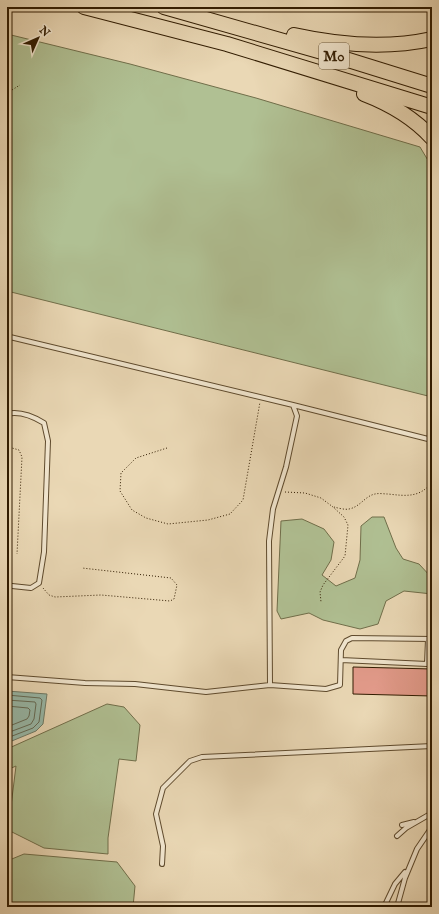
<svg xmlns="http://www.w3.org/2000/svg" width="439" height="914" viewBox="0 0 439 914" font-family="'IM FELL English',serif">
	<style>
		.green { fill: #b0c093; stroke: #706e4a }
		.water { fill: #98baaa; stroke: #6e7a66 }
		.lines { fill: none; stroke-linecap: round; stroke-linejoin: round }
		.shore { stroke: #646a55; stroke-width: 1 }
		.building { fill: #e39b8b; stroke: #301b00 }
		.lane-casing { stroke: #5e4a2d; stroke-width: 6 }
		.highway-casing { stroke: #301b00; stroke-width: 16 }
		.path { stroke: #301b00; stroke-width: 1; stroke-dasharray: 1 2; stroke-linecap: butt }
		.lane { stroke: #f1e6cf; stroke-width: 4 }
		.highway { stroke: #ead8b5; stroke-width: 14 }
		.labels { text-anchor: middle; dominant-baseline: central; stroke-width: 4; stroke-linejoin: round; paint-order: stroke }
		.shield { fill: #f1e6cf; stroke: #6a583e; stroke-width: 1 }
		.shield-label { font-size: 15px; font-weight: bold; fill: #301b00 }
	</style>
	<rect width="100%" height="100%" fill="#ead8b5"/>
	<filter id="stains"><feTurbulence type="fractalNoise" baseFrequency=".005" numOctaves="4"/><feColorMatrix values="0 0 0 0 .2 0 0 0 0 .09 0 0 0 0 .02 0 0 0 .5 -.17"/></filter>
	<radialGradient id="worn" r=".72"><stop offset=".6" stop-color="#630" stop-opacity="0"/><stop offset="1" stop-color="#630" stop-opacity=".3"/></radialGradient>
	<path class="green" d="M7 34 130 64 256 98 420 147 432 167V397L7 291Z
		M372 517H384L396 548 403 559 419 564 432 578V594L404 591 386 601 378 624 360 629 323 620 309 613 281 619 277 611 281 521 302 519 324 529 334 542 331 560 322 575 336 586 355 578 360 560 361 526Z
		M107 704 124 707 140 725 136 761 119 759 108 838V854L44 848 8 830 16 766 7 770V749Z
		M24 854 117 862 135 886 133 907H7V861Z"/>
	<path class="water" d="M7 691 47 694 43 724 36 731 7 743Z"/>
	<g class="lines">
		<path class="shore" d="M7 695 40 698 42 700 39 722 33 728 7 738
			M7 700 35 702 36 704 34 719 31 724 7 733
			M7 706 28 708 30 710 29 716 27 719 7 727"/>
	</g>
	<path class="building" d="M353 667 432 669V696L353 694Z"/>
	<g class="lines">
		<g class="lane-casing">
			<path id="lane" d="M7 338 10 337 293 405 432 440
				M7 414C19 411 34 417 44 423L48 441 44 552 39 583 31 588 12 586
				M341 660 427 664 428 639
				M7 677 85 683 135 684 206 692 270 685 326 689 340 685 341 650 346 641 352 638 432 639
				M270 685 269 541 273 509 286 467 297 416 293 405
				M402 825 414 822
				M397 836 406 828 432 813
				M162 864 163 846 156 814 163 788 190 761 202 757 432 746
				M384 907 395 884 405 872
				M397 907 405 878 417 849 432 827"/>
		</g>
		<g class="highway-casing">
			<path id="highway" d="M84 7 227 44 432 107
				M164 7 329 54 432 86
				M294 35C339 45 386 49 432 39
				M364 94C390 104 413 117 432 138"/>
		</g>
		<path class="path" d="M7 93 20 85
			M167 448 136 458 121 473 120 491 132 510 146 518 168 524 208 520 230 514 243 500 260 402
			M7 450 12 448 19 450 22 457 17 554
			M285 492 305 493 321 498 333 507 344 517 348 525 345 556 323 585 320 592 321 602
			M334 507C338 508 345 510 349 509 360 507 365 496 375 494 379 493 384 494 388 494 406 496 420 498 432 482
			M43 588 49 595 55 597 101 595 170 601 174 599 177 585 171 578 82 568"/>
		<use href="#lane" class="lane"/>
		<use href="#highway" class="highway"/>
	</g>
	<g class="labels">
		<rect class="shield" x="319" y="43" width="30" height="26" rx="3"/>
		<g class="shield-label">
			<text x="334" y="56">M0</text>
		</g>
	</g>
	<rect width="439" height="914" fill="none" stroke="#ead8b5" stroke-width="24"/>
	<rect x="8" y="8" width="423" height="898" fill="none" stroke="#301b00" stroke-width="2"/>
	<rect x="12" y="12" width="415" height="890" fill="none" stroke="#301b00"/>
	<g transform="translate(38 38) rotate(45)" stroke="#f1e6cf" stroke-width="3" paint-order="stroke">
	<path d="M0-3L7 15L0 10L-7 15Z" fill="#301b00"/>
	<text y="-6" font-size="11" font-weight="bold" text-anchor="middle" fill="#301b00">N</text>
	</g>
	<rect width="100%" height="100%" filter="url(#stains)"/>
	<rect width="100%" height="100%" fill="url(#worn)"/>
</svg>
